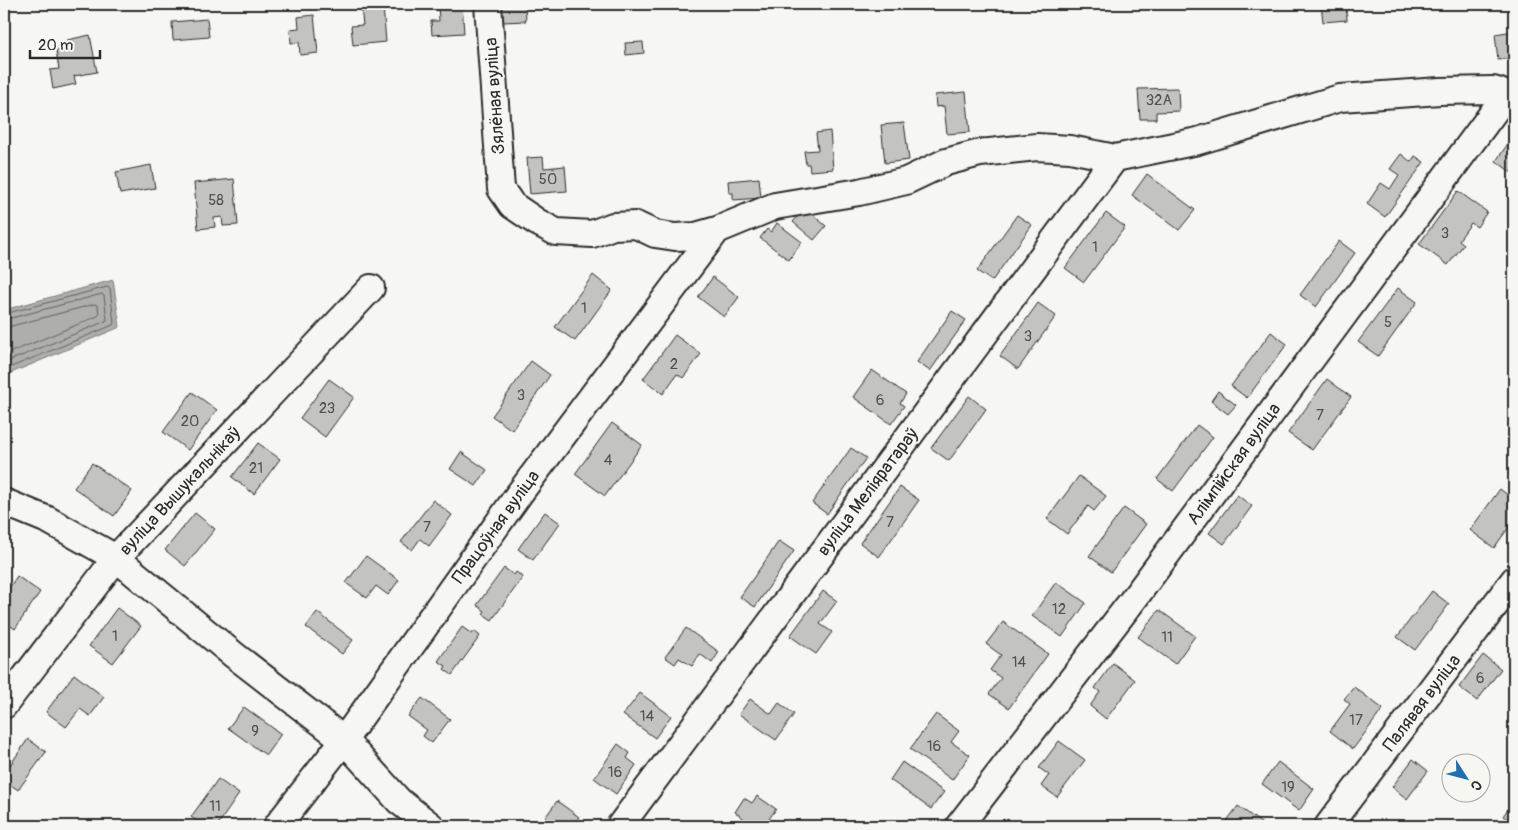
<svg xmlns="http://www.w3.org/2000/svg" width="1518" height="830" viewBox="0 0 1518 830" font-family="Pangolin,sans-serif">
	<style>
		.water { fill: #aeaeab; stroke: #7a7a78 }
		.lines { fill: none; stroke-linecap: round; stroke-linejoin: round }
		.shore { stroke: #5f5f5e; stroke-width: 1 }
		.building { fill: #c3c3c0; stroke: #2b2b2b }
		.street-casing { stroke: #2b2b2b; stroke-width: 30 }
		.street { stroke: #f6f6f2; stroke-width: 26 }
		.labels { text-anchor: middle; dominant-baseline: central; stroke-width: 4; stroke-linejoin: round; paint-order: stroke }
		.number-label { font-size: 15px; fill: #515150 }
		.street-label { font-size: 18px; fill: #2b2b2b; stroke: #f6f6f2 }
	</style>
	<rect width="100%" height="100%" fill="#f6f6f2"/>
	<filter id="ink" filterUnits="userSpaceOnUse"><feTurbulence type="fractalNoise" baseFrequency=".02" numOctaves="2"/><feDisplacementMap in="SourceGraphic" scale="10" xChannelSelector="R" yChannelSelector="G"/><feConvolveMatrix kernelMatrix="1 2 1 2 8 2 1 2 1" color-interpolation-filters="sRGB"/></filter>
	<g filter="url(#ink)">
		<path class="water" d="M113 280 120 327 4 376V310Z"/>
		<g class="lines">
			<path class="shore" d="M4 314 107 287 110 288 114 323 113 325 4 370
				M4 320 102 294 104 296 107 319 106 321 4 363
				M4 328 95 304 98 306 99 314 98 316 4 355"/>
		</g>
		<path class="building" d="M438 4H462L464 33 432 35 431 21H439Z
			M501 4H525L526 21 503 22Z
			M581 4H606V5L581 6Z
			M1321 4H1346L1347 20 1323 22Z
			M383 6 386 42 353 45 351 26 363 25 361 7Z
			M314 15 318 53 300 55 299 42 291 43 290 29 299 28 298 17Z
			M207 19 209 37 173 40 172 22Z
			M1514 31V58L1498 60 1495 34Z
			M90 35 97 72 74 76 76 84 53 89 50 70 59 69 56 51 68 49 67 40Z
			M643 42 644 53 626 55 625 43Z
			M1178 88 1179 111 1156 112V119H1140L1138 89Z
			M966 92 970 132 947 134 944 106 936 107 935 95Z
			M904 123 909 160 885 163 881 125Z
			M830 131 833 169 810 171 809 164H806L804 151 818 150 816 133Z
			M1514 135V170L1512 173 1496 161Z
			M1401 154 1411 162 1415 156 1424 162 1385 217 1367 204 1381 183 1390 189 1399 175 1390 169Z
			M543 157 544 168 565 166 567 191 530 194 527 158Z
			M151 165 155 188 120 194 116 172Z
			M1147 174 1195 210 1179 230 1132 195Z
			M759 178 761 198 733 200V193H729L728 181Z
			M234 179 238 225 223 226 222 217 214 218 215 227 198 229 194 183Z
			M1458 191 1487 212 1477 227 1471 223 1459 240 1464 244 1448 265 1419 244Z
			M805 208 826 226 814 240 793 222Z
			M1106 213 1125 227 1084 282 1065 268Z
			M1017 215 1032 225 992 281 977 271Z
			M777 223 802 242 789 260 760 238 767 229 771 232Z
			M1339 241 1355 253 1316 307 1300 295Z
			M593 275 612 290 575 341 555 327Z
			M713 277 739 297 724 317 698 297Z
			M1398 288 1417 302 1378 356 1358 342Z
			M1038 303 1056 316 1018 369 1000 356Z
			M952 311 966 320 930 371 917 362Z
			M1271 332 1287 344 1247 398 1231 386Z
			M675 335 701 354 683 378 677 374 663 394 643 379Z
			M531 361 550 375 512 430 492 416Z
			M872 370 906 394 900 403 904 406 891 424 853 397Z
			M329 379 354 397 325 437 300 418Z
			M1327 379 1351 397 1312 450 1288 433Z
			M1218 391 1236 405 1228 414 1211 401Z
			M192 392 217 410 188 450 163 432Z
			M969 396 986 409 949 461 931 448Z
			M612 423 642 445 605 496 575 474Z
			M1197 425 1213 437 1173 491 1157 479Z
			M258 443 280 459 254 494 232 477Z
			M851 448 866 458 827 514 812 503Z
			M461 452 487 470 476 486 450 469Z
			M92 463 132 491 114 516 74 488Z
			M1079 476 1106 496 1094 511 1088 506 1067 534 1047 519Z
			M900 487 919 500 879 557 860 543Z
			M1500 489 1514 500V520L1494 548 1470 530Z
			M1237 495 1252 506 1224 544 1209 533Z
			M433 500 452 515 429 546 420 539 412 550 401 542Z
			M1124 508 1146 524 1111 572 1089 556Z
			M545 512 560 523 533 560 518 549Z
			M195 513 215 529 185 566 165 550Z
			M779 541 794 551 755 607 740 597Z
			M366 556 399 580 388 595 376 586 367 598 346 583Z
			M504 568 514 575 516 572 523 577 492 620 483 614 485 611 477 605Z
			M17 576 40 592 15 629 4 621V596Z
			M1056 582 1086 603 1062 637 1032 616Z
			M823 591 837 601 820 624 832 632 816 654 790 636Z
			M1432 591 1449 604 1415 650 1397 637Z
			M117 608 141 626 113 663 89 646Z
			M1159 610 1195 636 1175 664 1138 637Z
			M317 612 353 640 342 654 306 627Z
			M1003 622 1048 654 1009 708 989 694 1001 678 990 670 1001 655 986 644Z
			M462 627 472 634 474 631 480 636 452 675 444 669 446 666 438 661Z
			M686 628 719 652 712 663 700 654 692 666 679 658 675 664 665 657Z
			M1483 655 1501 669 1477 701 1459 687Z
			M1113 663 1135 680 1106 719 1090 706 1100 692 1095 688Z
			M74 674 104 697 90 716 80 709 66 727 46 712Z
			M1354 687 1383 709 1353 749 1330 731 1350 704 1344 699Z
			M640 693 671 716 655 738 623 715Z
			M422 698 450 719 432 743 423 736 427 730 408 716Z
			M750 699 771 714 779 703 794 714 776 740 739 714Z
			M244 707 281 734 266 755 228 728Z
			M936 714 959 731 951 742 970 755 952 780 910 749Z
			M28 739 46 752 18 790 4 780V774Z
			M1059 741 1085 760 1057 797 1041 786 1049 775 1039 768Z
			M618 744 630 753 627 758 636 765 616 794 594 778Z
			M1413 759 1428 771 1407 799 1392 787Z
			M902 762 944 792 931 809 890 780Z
			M1278 762 1314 789 1299 811 1262 784Z
			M218 779 239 794 217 826H204L191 817Z
			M757 796 776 809 764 826H744L747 821 735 812 744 798 752 803Z
			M557 801 579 817 572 826H539Z
			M1514 801V824L1503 816Z
			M1238 806 1265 826H1223Z"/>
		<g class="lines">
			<g class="street-casing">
				<path id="street" d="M488 4 501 189 512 205 537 222 556 232 592 234 613 226 636 225 655 234 675 237 696 236 717 230 775 206 859 192 906 181 946 162 980 153 1037 147 1070 149 1115 158 1198 141 1340 98 1440 91 1493 90 1500 92 1504 98 1136 596 959 826
					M4 502 48 520 116 558 234 655 344 740 399 801 431 826
					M4 705 116 558 371 288
					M277 826 344 740 519 494 717 230
					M620 826 1115 158
					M1328 826 1514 580"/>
			</g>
			<use href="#street" class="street"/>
		</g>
	</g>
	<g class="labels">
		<g class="number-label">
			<text x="1159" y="100">32А</text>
			<text x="548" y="179">50</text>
			<text x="216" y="200">58</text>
			<text x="1445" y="233">3</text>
			<text x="1095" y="247">1</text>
			<text x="584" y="308">1</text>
			<text x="1388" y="322">5</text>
			<text x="1028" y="336">3</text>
			<text x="674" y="364">2</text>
			<text x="521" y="395">3</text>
			<text x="880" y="400">6</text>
			<text x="327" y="408">23</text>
			<text x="1320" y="415">7</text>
			<text x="190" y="421">20</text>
			<text x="608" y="460">4</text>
			<text x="256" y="468">21</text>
			<text x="890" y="522">7</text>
			<text x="427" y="527">7</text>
			<text x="1059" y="609">12</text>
			<text x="115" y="636">1</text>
			<text x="1167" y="637">11</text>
			<text x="1019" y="662">14</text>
			<text x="1480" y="678">6</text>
			<text x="647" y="716">14</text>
			<text x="1356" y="720">17</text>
			<text x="255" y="731">9</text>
			<text x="934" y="746">16</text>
			<text x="615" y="772">16</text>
			<text x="1288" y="787">19</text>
			<text x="215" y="806">11</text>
		</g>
		<g class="street-label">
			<text transform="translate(495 96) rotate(-94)">Зялёная вуліца</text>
			<text transform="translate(1234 464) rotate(-54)">Алімпійская вуліца</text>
			<text transform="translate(180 491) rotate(-47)">вуліца Вышукальнікаў</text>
			<text transform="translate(868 492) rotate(-53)">вуліца Меліяратараў</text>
			<text transform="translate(496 527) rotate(-54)">Працоўная вуліца</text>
			<text transform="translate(1422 703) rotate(-53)">Палявая вуліца</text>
		</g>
	</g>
	<rect width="1518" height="830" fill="none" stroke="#f6f6f2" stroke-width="20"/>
	<rect x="10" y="10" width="1498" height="810" fill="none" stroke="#2b2b2b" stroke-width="2" filter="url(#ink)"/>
	<g transform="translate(1466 778) rotate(126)"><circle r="24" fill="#f6f6f2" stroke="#a5a5a2"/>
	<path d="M0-4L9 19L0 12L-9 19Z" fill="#1f6fb2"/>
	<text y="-8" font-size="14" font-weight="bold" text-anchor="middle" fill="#2b2b2b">С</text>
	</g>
	<path d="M30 50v8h70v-8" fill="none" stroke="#2b2b2b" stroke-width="2.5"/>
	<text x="38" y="50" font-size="15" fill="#2b2b2b" stroke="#f6f6f2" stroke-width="4" paint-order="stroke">20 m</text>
</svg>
